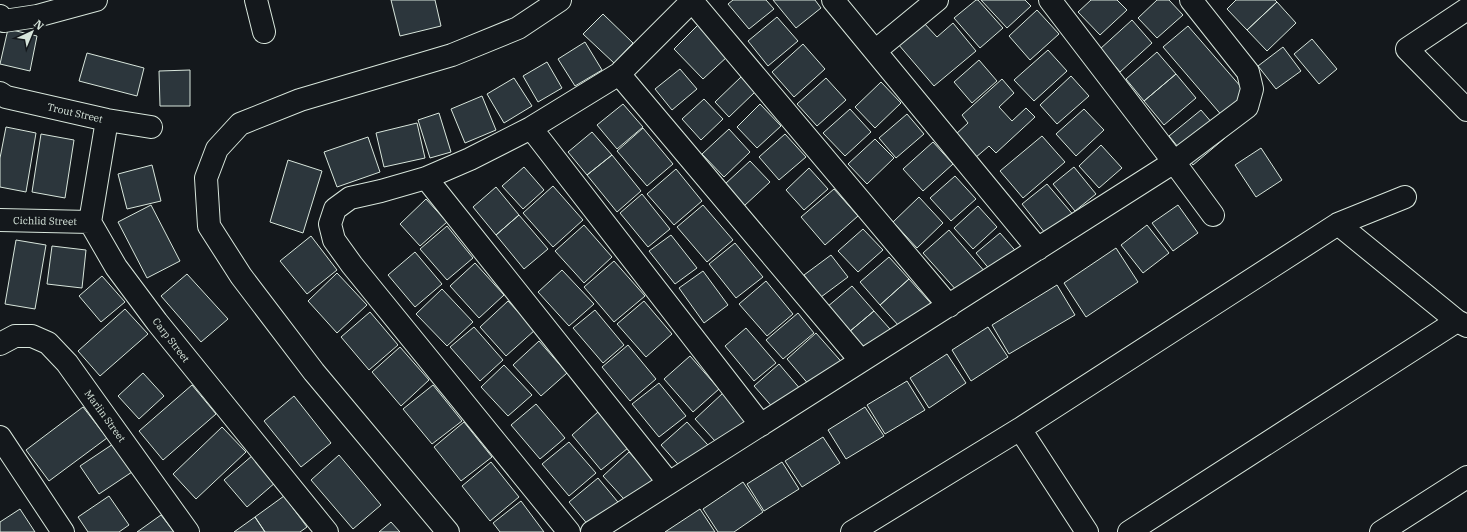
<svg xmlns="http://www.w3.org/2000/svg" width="1467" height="532" viewBox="0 0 1467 532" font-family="'IBM Plex Serif',serif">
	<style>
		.building { fill: #2c363c; stroke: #d8e6dc }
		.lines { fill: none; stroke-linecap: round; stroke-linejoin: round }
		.minor-casing { stroke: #d8e6dc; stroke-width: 24 }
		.minor { stroke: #14181c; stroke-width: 22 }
		.labels { text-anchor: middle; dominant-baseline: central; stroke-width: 3; stroke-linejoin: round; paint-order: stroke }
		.street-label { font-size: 10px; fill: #d8e6dc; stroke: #14181c }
	</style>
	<rect width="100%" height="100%" fill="#14181c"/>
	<path class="building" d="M391 0H435L441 26 400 36Z
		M733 0H766L774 9 749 29 728 4Z
		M773 0H815L821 8 796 28Z
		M976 0H978L1003 28 980 48 954 18Z
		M981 0H1025L1031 6 1007 28Z
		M1091 0H1117L1127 10 1100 35 1078 12Z
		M1157 0H1169L1183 15 1157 38 1138 18Z
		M1236 0H1275L1277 2 1247 30 1227 9Z
		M1277 2 1296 23 1267 51 1247 30Z
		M1037 10 1059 34 1030 60 1009 36Z
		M603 14 633 43 614 63 583 34Z
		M777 17 798 41 768 66 748 41Z
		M1132 20 1152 43 1120 72 1100 49Z
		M923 22 937 37 953 23 976 51 934 86 898 44Z
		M698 25 728 56 703 79 674 49Z
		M1188 26 1255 103 1230 125 1163 47Z
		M8 29 37 36 30 71 0 64Z
		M1312 39 1337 69 1319 84 1294 54Z
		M585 42 602 70 575 86 558 59Z
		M803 44 825 69 794 97 772 72Z
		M1283 47 1301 71 1276 89 1258 66Z
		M1048 50 1067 71 1034 101 1014 80Z
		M1157 52 1176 74 1144 101 1126 79Z
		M87 53 144 68 137 96 79 81Z
		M979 60 997 81 972 103 954 82Z
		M547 62 562 88 538 102 523 76Z
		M680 69 697 89 672 110 655 89Z
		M190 70V106H160L159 71Z
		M1176 74 1196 98 1164 125 1144 101Z
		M1071 76 1089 96 1057 124 1040 105Z
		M741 77 755 92 729 117 715 102Z
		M514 78 532 106 504 123 487 94Z
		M826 78 846 100 817 126 797 104Z
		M1002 79 1014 93 999 107 1012 121 1026 108 1035 117 996 153 989 146 975 158 955 135 968 123 962 115Z
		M881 82 901 103 875 128 855 107Z
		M482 96 496 130 465 143 451 109Z
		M704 99 723 119 701 140 682 119Z
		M623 104 643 127 617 149 597 125Z
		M760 104 781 126 757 148 737 127Z
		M850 109 871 132 845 156 823 133Z
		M1084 109 1104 130 1076 156 1056 134Z
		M1201 110 1225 138 1193 165 1169 136Z
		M439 113 451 152 430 158 418 120Z
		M907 114 924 134 896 158 879 138Z
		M417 123 425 158 384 167 376 133Z
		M6 127 36 133 26 192 0 187V158Z
		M643 128 673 164 647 186 617 151Z
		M729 129 750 152 724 177 702 154Z
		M592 132 612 155 587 175 568 152Z
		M41 134 74 140 65 198 32 192Z
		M785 134 806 157 779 180 759 157Z
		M1042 136 1065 162 1023 198 1000 171Z
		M368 137 380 172 337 187 324 152Z
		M875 139 894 158 867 184 848 164Z
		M933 142 953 164 923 191 903 169Z
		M1101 145 1122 168 1099 188 1079 166Z
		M1261 148 1282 180 1256 197 1235 165Z
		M612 155 641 191 617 212 587 175Z
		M288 160 322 171 303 233 270 222Z
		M750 161 770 182 744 206 725 184Z
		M152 165 161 201 127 209 118 174Z
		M524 167 544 190 523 209 502 186Z
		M1074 167 1096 194 1075 211 1053 184Z
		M809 168 828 189 804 210 786 190Z
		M676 169 702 201 674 225 647 194Z
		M955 176 976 199 951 221 930 198Z
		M1047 184 1075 217 1049 238 1022 204Z
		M553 186 583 220 553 247 523 213Z
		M496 187 519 215 496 235 473 207Z
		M834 189 858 216 825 245 801 217Z
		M642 194 670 229 648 247 620 213Z
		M919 197 943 223 917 248 893 222Z
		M426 199 447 222 420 246 400 224Z
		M151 205 180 261 147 278 118 222Z
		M703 205 733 240 707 262 677 227Z
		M1178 205 1198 233 1173 251 1152 223Z
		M978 206 997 227 973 249 954 228Z
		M519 215 548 249 524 269 496 235Z
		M584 225 612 257 584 283 555 251Z
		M1147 225 1169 253 1143 273 1121 245Z
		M447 226 473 258 447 280 420 249Z
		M863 229 883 250 858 272 838 251Z
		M949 230 992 280 967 302 923 253Z
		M1000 233 1020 256 996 277 976 253Z
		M671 235 697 268 675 284 649 251Z
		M311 236 337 270 307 294 280 261Z
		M16 240 46 245 35 309 5 304Z
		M735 243 763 277 736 298 709 264Z
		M52 246 86 250 82 288 47 284Z
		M1116 248 1138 282 1086 317 1064 283Z
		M415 252 442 284 415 307 388 275Z
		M831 255 848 277 821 297 804 275Z
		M889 257 909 279 880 305 860 282Z
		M614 261 645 296 614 322 584 287Z
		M475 263 504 295 479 318 450 286Z
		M562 270 594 304 569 326 538 292Z
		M703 271 728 305 704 323 679 288Z
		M337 273 367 305 337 333 308 301Z
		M187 274 228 319 201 342 161 296Z
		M102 276 125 302 101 322 79 296Z
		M909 279 937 310 908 336 880 305Z
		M766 281 793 314 767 336 739 304Z
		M1057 285 1075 315 1009 354 992 325Z
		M852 286 874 311 849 332 827 307Z
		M442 289 473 322 447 346 416 314Z
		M508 301 535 330 506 356 480 327Z
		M644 301 672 334 646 357 617 324Z
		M125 309 148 334 100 376 78 351Z
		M595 310 624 345 603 363 573 328Z
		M874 311 897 337 873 358 849 332Z
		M370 312 398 345 369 370 341 337Z
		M798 313 814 333 783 359 766 340Z
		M474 327 503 360 480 381 450 347Z
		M988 327 1008 357 971 381 952 350Z
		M746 328 776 363 754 381 725 346Z
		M816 333 846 367 816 393 787 359Z
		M539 341 567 373 541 396 513 365Z
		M628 345 656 379 630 401 602 367Z
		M400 347 429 380 401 406 372 372Z
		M947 354 966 383 929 408 910 378Z
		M690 356 719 389 693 412 664 379Z
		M779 364 807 397 782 418 754 386Z
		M504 365 532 395 508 416 481 387Z
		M143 373 164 396 139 419 118 396Z
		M907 381 925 410 885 434 867 405Z
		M659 383 686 416 659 437 632 404Z
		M192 385 216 414 163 460 139 431Z
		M433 385 462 421 432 444 403 409Z
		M723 393 753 427 725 452 695 419Z
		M294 396 331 443 301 467 264 421Z
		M536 404 565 438 540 459 511 425Z
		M83 407 107 438 49 481 26 450Z
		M865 407 884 436 846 459 828 430Z
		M598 412 628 448 601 470 572 435Z
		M464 422 492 457 461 481 434 447Z
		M687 422 717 455 691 479 661 445Z
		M222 427 246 452 196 499 173 474Z
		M823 437 840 463 802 487 785 461Z
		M569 442 596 473 569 496 542 464Z
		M113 444 132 472 99 494 80 466Z
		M629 452 659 485 633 509 603 476Z
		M253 455 276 482 247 507 224 480Z
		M339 455 381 505 353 529 311 480Z
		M491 462 519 497 490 521 462 486Z
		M782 462 799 489 764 511 747 484Z
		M598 478 627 513 594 532 569 502Z
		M743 482 763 512 734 532H718L703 509Z
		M109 496 129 525 119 532H88L78 517Z
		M284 496 307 527 300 532H265L255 517Z
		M521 501 544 532H500L493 523Z
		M20 509 35 532H0V522Z
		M700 509 715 532H665Z
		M161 515 174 532H137Z
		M255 517 265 532H234Z
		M391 522 400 532H379Z"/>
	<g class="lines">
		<g class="minor-casing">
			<path id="minor" d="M256 0 264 32
				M833 0 1038 249
				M1050 0 1174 162 1213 215
				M692 1 949 306
				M1467 9 1407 49 1467 110
				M0 16 4 21 37 16 96 0
				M875 51 937 0
				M619 74 861 361
				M0 93 6 97 107 120 151 127
				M107 120 90 222 116 267 157 322 327 532
				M531 128 761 425
				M426 178 669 483
				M0 220 90 222
				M1338 224 1457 321 1467 326
				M0 344 15 336H32L48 343 67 363 188 532
				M1020 429 1087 532
				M0 437 63 532
				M448 532 314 372 241 276 209 226 206 178 217 149 240 124 300 100 452 55 518 28 560 0
				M569 532 352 265 334 240 330 224 335 209 350 198 381 191 426 178 470 159 531 128 619 74 693 0
				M592 532 1174 162 1247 107 1252 89 1248 72 1191 0
				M852 532 1020 429 1338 224 1405 197
				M1129 532 1457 321
				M1381 532 1467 477"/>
		</g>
		<use href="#minor" class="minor"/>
	</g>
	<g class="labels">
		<g class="street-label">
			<text transform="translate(75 113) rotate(13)">Trout Street</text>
			<text transform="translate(45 221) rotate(1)">Cichlid Street</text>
			<text transform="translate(171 340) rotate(52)">Carp Street</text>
			<text transform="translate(105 416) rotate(54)">Marlin Street</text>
		</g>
	</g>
	<g transform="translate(32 32) rotate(44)" stroke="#14181c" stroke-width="3" paint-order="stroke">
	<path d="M0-3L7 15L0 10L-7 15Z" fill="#d8e6dc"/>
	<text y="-6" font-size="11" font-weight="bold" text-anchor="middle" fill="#d8e6dc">N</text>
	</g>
</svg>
